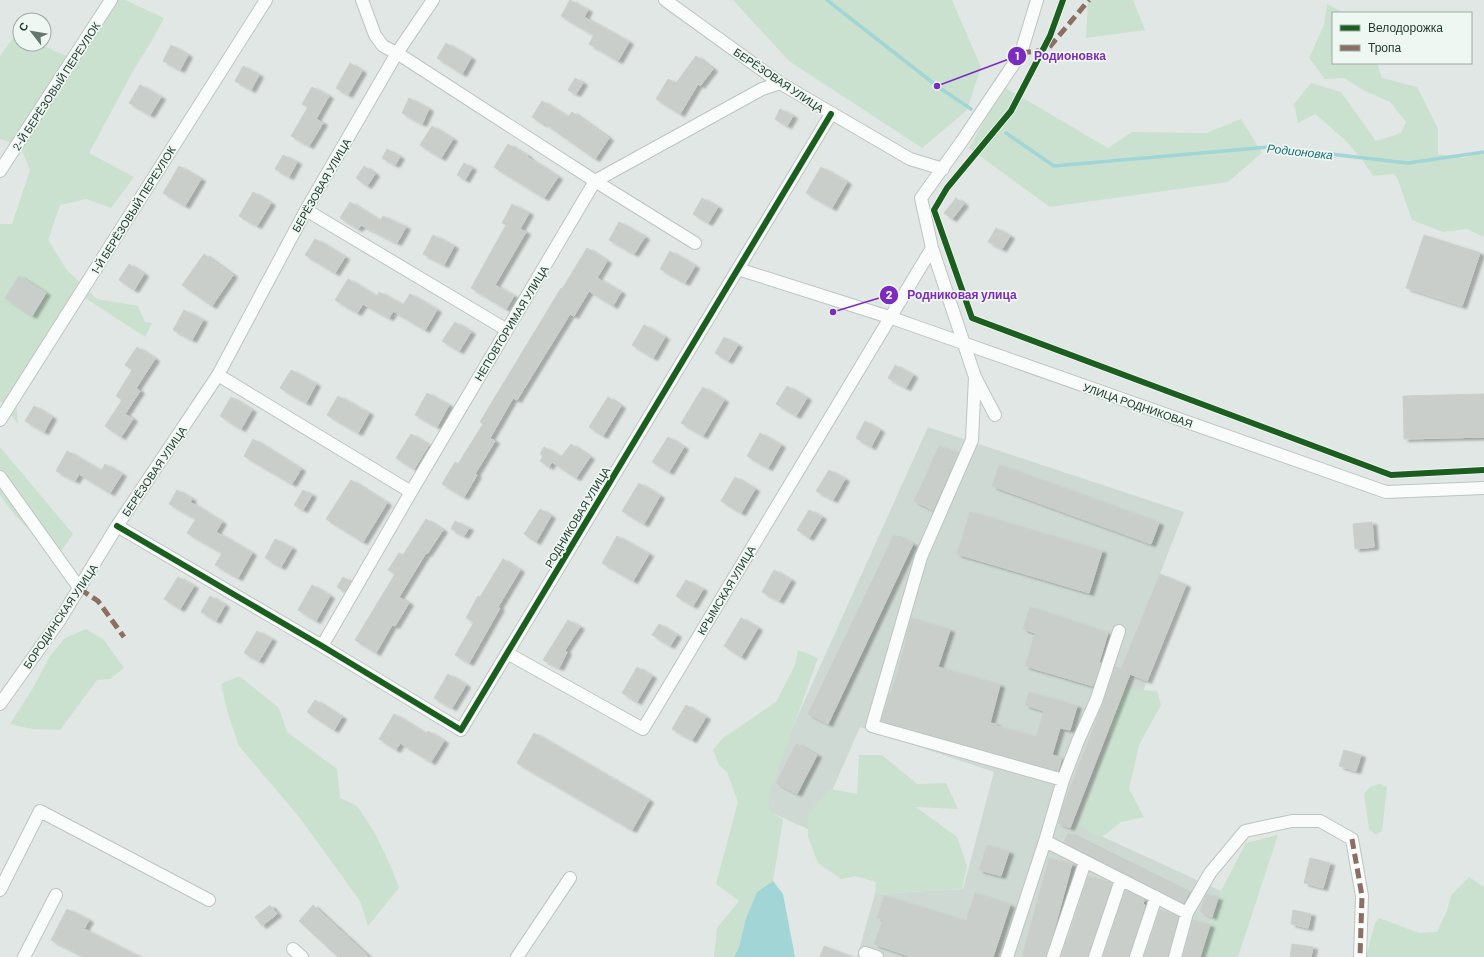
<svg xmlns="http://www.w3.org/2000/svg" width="1484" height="957" viewBox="0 0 1484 957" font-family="Barlow,sans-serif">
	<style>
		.built { fill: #cfd9d3 }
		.green { fill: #cae1cf }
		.water { fill: #a1d5d6 }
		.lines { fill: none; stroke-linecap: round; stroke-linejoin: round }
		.stream { stroke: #a1d5d6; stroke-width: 3.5 }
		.building { fill: #c9cecb; stroke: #cad0cd; filter: url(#shadow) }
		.minor-casing { stroke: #bec4c1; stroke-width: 14 }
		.minor { stroke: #fafbfb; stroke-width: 12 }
		.quiet { stroke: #8d6e63; stroke-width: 5; stroke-dasharray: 10 5; stroke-linecap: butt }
		.cycleway-casing { stroke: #eff7f2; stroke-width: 8 }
		.cycleway { stroke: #1b5e20; stroke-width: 6 }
		.labels { text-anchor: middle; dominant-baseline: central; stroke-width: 3.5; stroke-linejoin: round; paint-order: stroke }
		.street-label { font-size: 11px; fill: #203a30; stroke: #eff7f2 }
		.water-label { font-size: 12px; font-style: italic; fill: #1a7075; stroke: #eff7f2 }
		.leader { fill: none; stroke: #7b2cbf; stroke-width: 1.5 }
		.callout-dot { fill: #7b2cbf; stroke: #eff7f2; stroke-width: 1.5 }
		.mark-label { font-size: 12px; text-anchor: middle; font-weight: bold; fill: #fff }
		.callout-label { font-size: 12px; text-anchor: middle; font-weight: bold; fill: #7b2cbf; stroke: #eff7f2; stroke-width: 3.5; stroke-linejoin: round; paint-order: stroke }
	</style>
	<defs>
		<filter id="shadow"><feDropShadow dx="4.5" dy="2.5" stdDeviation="1" flood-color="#0004"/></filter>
	</defs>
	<rect width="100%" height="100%" fill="#e1e7e4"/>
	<path class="built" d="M928 427 1184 512 1160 574 1186 585 1147 681 1088 830 1221 891 1200 957H857L875 894 963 889 994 772 860 727 814 832 757 806Z"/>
	<path class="green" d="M104 0H125L164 18 154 37 133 71 89 153 134 177 111 208 86 199 60 205 48 240 66 269 97 299 138 306 145 322 152 323 145 337 79 294 16 398 18 424 0 401V224H12L30 170 20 146 0 139V56L16 34 20 36V44H39L69 57Z
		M733 0H952L981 67 967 110 922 148 789 61Z
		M1088 0H1133L1145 30 1086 38Z
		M1327 4 1344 13H1333V63H1377L1382 78 1417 87 1438 129V154L1463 158 1484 152V237L1467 229 1443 232 1412 220 1398 180 1394 174 1373 176 1361 158 1344 139 1315 114 1298 123 1294 104 1311 83 1341 92 1376 141 1401 133 1406 122 1390 102 1363 90 1344 78 1325 79 1309 58 1324 25Z
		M1004 87 1108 148 1132 132 1206 133 1241 119 1262 153 1228 182 1050 207 969 148Z
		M0 447 73 534 56 558 15 515 0 495Z
		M86 629 104 640 124 668 110 679 97 680 60 730 32 729 10 724 33 688 50 656 65 638Z
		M798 650 818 658 769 794V810L783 820 773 881 757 892 746 918 739 947 734 957H714L717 928 739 901 716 884 738 802 727 772 719 765 713 750 723 738 776 702 795 665Z
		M239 676 279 708 287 732 337 769 340 798 357 806 375 833 392 869 399 888 368 926 360 901 300 818 239 746 228 714 221 684Z
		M1126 689 1157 691 1161 705 1139 745 1129 789 1144 817 1121 822 1102 837 1088 831 1079 824 1112 737 1106 712Z
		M859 755H882L917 784 946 783 958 809 916 807 957 837 967 866 962 889 875 894 876 882 855 876 841 879 818 863 808 837V815L830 789 857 794Z
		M1380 784 1387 787 1382 831 1376 835 1369 829 1364 794 1370 787Z
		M1278 835 1238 957H1200L1221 891 1246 843Z
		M1469 877 1484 887V957H1366L1375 923 1379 918 1419 933 1437 932 1447 911 1451 895Z"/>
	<path class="water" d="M773 881 783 894 795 957H734L739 947 746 918 757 892Z"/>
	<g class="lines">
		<path class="stream" d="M827 0 937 86 971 109
			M1006 133 1054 166 1269 147 1408 163 1484 152"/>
	</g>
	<path class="building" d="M570 0 588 10 584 17 629 42 618 61 589 44 594 35 561 16Z
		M446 43 471 58 462 74 437 58Z
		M171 45 188 55 180 70 163 61Z
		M696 56 713 69 700 86 698 84 680 114 656 99 668 79 676 83Z
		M350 63 362 71 348 95 336 88Z
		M243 66 259 75 251 90 235 81Z
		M575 78 583 83 576 94 568 90Z
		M140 85 161 97 150 115 129 103Z
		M312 87 329 96 316 119 323 123 309 146 291 136 308 107 302 104Z
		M409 98 429 109 422 124 402 113Z
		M542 101 568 117 572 112 609 138 595 159 544 123 543 124 532 117Z
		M780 109 793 116 787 126 775 119Z
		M432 126 453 139 441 158 420 145Z
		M508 144 528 156 527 157 558 177 544 198 494 167Z
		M387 149 400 157 395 165 382 158Z
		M283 155 297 162 289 177 275 169Z
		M464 163 472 168 465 180 457 175Z
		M179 166 201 179 185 206 163 193Z
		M364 166 375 174 367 186 356 178Z
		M821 167 847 182 832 208 806 193Z
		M253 192 271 203 257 226 239 216Z
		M702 198 718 207 708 223 693 214Z
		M956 198 964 204 952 219 944 213Z
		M350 202 380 221 383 216 406 227 397 243 361 225 358 229 340 218Z
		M512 204 529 213 520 229 526 232 495 285 514 296 506 309 471 288 506 225 502 223Z
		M619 222 645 237 634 254 609 240Z
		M996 228 1010 236 1002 249 988 242Z
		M433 235 454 246 444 265 423 254Z
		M1424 235 1480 253 1462 306 1406 288Z
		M315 239 345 257 335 273 305 255Z
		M587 248 607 261 597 278 621 292 613 306 589 291 574 316 570 314 517 400 513 398 490 438 495 441 475 474 477 475 464 497 442 484 455 462 458 464 483 424 480 422 492 402 552 303 561 288 562 289Z
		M670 251 695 266 685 283 660 269Z
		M204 254 233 275 212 306 182 285Z
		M129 264 144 274 134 290 119 280Z
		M19 276 46 293 32 316 5 298Z
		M348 279 377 297 379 292 403 305 410 294 437 310 425 330 393 311 389 318 363 304 357 313 335 300Z
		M184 310 203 320 192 340 173 330Z
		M455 322 471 332 459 351 442 341Z
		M644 325 665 337 653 358 632 345Z
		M724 337 738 345 728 361 715 353Z
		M137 347 155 359 136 388 140 391 125 414 133 419 121 437 105 426 122 400 116 396 132 370 125 365Z
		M895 365 913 375 906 388 888 378Z
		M291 370 316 384 306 403 280 388Z
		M787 386 807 398 796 416 776 404Z
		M703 387 724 400 703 436 681 423Z
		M427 393 449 405 437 427 415 415Z
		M1484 394V437L1404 439 1403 396Z
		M338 396 369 413 358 433 327 415Z
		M231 397 252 410 241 429 220 416Z
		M608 397 621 406 603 436 589 427Z
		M34 406 52 417 44 432 25 421Z
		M865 421 880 430 871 447 856 438Z
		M760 433 781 445 768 468 747 456Z
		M411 434 429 445 414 469 396 458Z
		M668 437 684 447 669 472 652 462Z
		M253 439 301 469 292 484 244 456Z
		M571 444 590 457 576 478 552 462 549 467 540 461 543 456 540 454 544 447 561 457Z
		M939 446 958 454 933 510 914 501Z
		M67 451 101 471 105 464 122 474 110 493 79 474 75 481 56 471Z
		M999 465 1159 523 1151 544 992 486Z
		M829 470 845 479 833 500 816 491Z
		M735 477 755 489 741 513 721 501Z
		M351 480 387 503 363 542 326 519Z
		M639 483 660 496 644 524 622 511Z
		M177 490 192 499 190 502 222 522 216 532 252 553 238 578 215 565 222 553 187 533 196 519 169 504Z
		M303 490 312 495 303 510 294 505Z
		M540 509 551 516 536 542 524 534Z
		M809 510 822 517 809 538 797 530Z
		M970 512 1102 551 1089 593 957 554Z
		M426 519 443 530 427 554 426 553 399 597 409 603 395 626 392 625 376 653 355 640 395 574 388 570 399 553 403 555Z
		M455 521 469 528 464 536 451 529Z
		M1372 522 1374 547 1355 549 1353 524Z
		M894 535 913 544 828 724 808 714Z
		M617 536 649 554 633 581 602 563Z
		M275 539 292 548 281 567 265 558Z
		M503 559 520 570 498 607 500 608 469 663 455 655 474 622 466 618 478 596 480 597Z
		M774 570 791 580 779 601 762 592Z
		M1160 574 1186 585 1147 681 1130 674 1070 828 1058 823 1062 809 1103 703 1115 667 1121 669Z
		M178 577 194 586 180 609 164 599Z
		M343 577 351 582 345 592 337 587Z
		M686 580 703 589 693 606 676 596Z
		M312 585 330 596 316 621 298 610Z
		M210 596 225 605 216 621 201 612Z
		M1030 607 1108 633 1099 663H1101L1093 686 1025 666 1035 633 1023 629Z
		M741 618 758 628 741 657 724 646Z
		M911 618 950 630 938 667 1000 685 990 723 996 724V726L1036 737 1044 711 1025 705 1029 692 1077 706 1070 730 1060 728 1052 755 1062 758 1058 771 881 721 889 694H891L906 641H905Z
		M568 620 580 627 565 650 567 652 559 668 543 660Z
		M659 624 677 635 670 646 652 635Z
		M257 631 272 639 259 661 244 653Z
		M637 667 652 676 637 702 622 693Z
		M448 674 466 685 452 708 434 698Z
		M315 700 342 717 334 730 307 712Z
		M686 705 706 717 692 740 672 729Z
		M394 714 426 734 428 731 444 741 431 762 400 743 396 750 379 739Z
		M534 733 649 800 632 830 517 763Z
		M796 744 817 755 797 794 776 783Z
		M1344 750 1361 755 1356 771 1339 766Z
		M1068 833 1189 893 1184 903 1064 842Z
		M987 845 1009 852 1001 876 979 870Z
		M1049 858 1072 864 1053 934 1046 957H1022Z
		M1310 858 1330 863 1323 888 1304 883Z
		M1088 876 1112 883 1088 957H1061L1067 938 1068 939Z
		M1125 890 1144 900 1143 904 1145 905 1129 957H1103Z
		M975 893 1010 905 993 957H911L874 944 883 920 877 918 884 896 966 921Z
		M1206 894 1218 898 1212 917 1200 911Z
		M270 905 277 914 262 926 255 917Z
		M313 905 369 957H338L299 921Z
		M67 909 89 920 84 929 140 957H85L51 940Z
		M1160 910 1178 917 1168 957H1144Z
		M1293 910 1311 914 1308 928 1291 924Z
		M1193 920 1210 925 1200 957H1183Z
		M1292 944 1313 947 1311 957H1290Z
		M824 946 850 956V957H820Z"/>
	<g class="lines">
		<g class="minor-casing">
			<path id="minor" d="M362 0 375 35 383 46 397 53 595 181 695 243
				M665 0 780 83 910 159 943 169
				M0 171 111 0
				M306 210 507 330
				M738 269 889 317 1386 492 1484 488
				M218 375 411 492
				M975 377 972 440 921 557 872 726 1063 780
				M995 415 975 377 932 248 921 198 962 141 1021 53 1037 0
				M0 420 266 0
				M0 477 80 589
				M117 526 322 646 461 730 831 114
				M1119 631 1096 701 1078 741 1063 780 1045 841 1187 913 1210 873 1245 831 1292 821H1320L1352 839 1362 896 1360 957
				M322 646 411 492 595 181 762 89 780 83
				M507 653 643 729 932 248
				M0 704 59 621 117 526 218 375 306 210 397 53 433 0
				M0 890 40 811 209 900
				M293 949 302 957
				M865 953 877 957
				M24 957 56 895
				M517 957 570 878
				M1007 957 1045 841
				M1053 957 1085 862
				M1095 957 1121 880
				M1136 957 1156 897
				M1175 957 1187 913"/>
		</g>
		<use href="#minor" class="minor"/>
		<path class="quiet" d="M1021 53 1047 50 1089 0
			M80 589 98 601 124 637
			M1352 839 1362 896 1360 957"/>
		<g class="cycleway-casing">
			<path id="cycleway" d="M1063 0 1050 36 1011 111 947 188 934 210 972 318 1391 475 1484 470
				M117 526 322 646 461 730 831 114"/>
		</g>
		<use href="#cycleway" class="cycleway"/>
	</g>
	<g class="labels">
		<g class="street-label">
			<text transform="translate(779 80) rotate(34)">БЕРЁЗОВАЯ УЛИЦА</text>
			<text transform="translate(56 86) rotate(-57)">2-Й БЕРЁЗОВЫЙ ПЕРЕУЛОК</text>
			<text transform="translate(321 185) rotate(-60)">БЕРЁЗОВАЯ УЛИЦА</text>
			<text transform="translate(133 210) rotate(-58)">1-Й БЕРЁЗОВЫЙ ПЕРЕУЛОК</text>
			<text transform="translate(511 323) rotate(-59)">НЕПОВТОРИМАЯ УЛИЦА</text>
			<text transform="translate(1138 405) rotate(19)">УЛИЦА РОДНИКОВАЯ</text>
			<text transform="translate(154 471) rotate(-56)">БЕРЁЗОВАЯ УЛИЦА</text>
			<text transform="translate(577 517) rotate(-59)">РОДНИКОВАЯ УЛИЦА</text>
			<text transform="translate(726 590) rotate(-59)">КРЫМСКАЯ УЛИЦА</text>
			<text transform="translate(60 616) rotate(-56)">БОРОДИНСКАЯ УЛИЦА</text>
		</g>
		<g class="water-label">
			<text transform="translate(1300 151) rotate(6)">Родионовка</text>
		</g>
	</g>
	<path class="leader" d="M937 86L1017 56M833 312L889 295"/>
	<g class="callout-dot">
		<circle cx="937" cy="86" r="4"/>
		<circle cx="833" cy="312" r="4"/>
		<circle cx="1017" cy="56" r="10"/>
		<circle cx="889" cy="295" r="10"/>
	</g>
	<g class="mark-label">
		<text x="1017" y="60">1</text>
		<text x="889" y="299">2</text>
	</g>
	<g class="callout-label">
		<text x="1070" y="60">Родионовка</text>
		<text x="962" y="299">Родниковая улица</text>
	</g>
	<rect x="1332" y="12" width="140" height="52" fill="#eff7f2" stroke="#9caba4"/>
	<rect x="1340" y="25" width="20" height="6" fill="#1b5e20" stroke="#9caba4"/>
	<text x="1368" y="32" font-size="12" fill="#203a30">Велодорожка</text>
	<rect x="1340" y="45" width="20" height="6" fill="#8d6e63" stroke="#9caba4"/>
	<text x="1368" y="52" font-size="12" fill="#203a30">Тропа</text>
	<g transform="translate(32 32) rotate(301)"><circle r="19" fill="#eff7f2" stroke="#9caba4"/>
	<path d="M0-3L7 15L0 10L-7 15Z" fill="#64776f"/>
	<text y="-6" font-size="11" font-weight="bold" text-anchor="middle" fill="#203a30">С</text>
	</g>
</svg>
